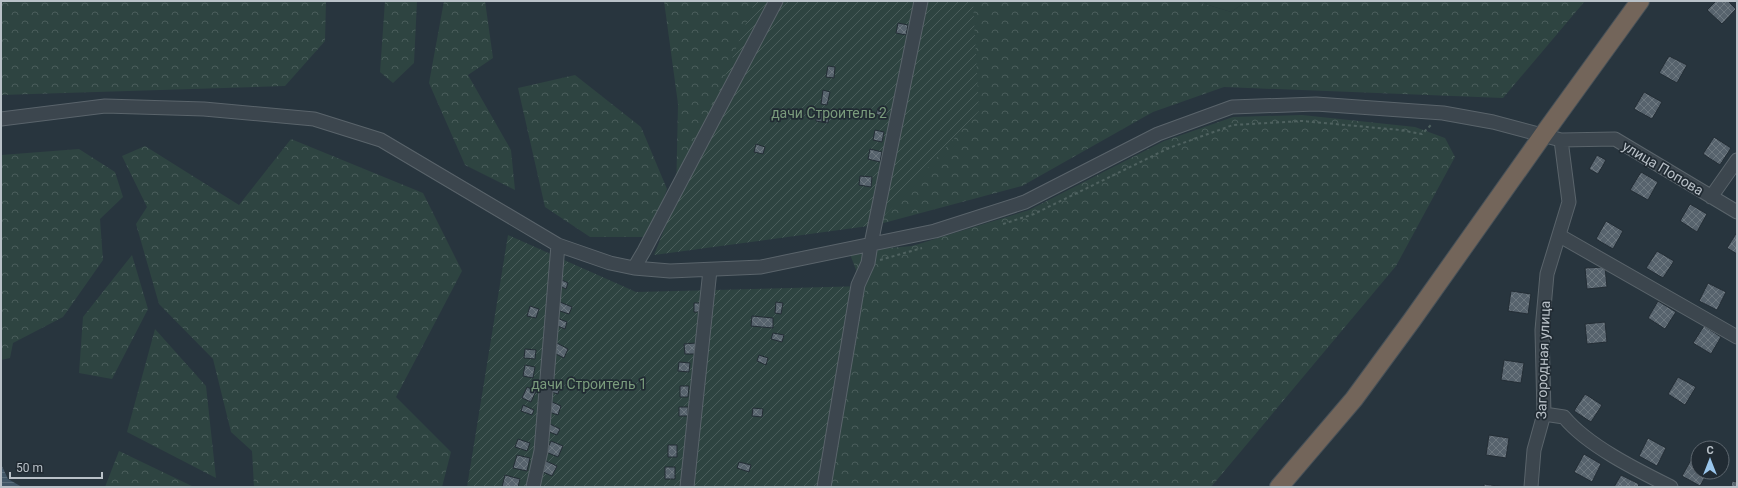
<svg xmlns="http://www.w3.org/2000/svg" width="1738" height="488" viewBox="0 0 1738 488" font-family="Roboto,sans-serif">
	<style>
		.green { fill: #2e4441 }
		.forest { fill: url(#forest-crowns) }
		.garden { fill: url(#garden-furrows) }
		.water { fill: url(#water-rules) }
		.building { fill: url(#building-cross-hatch); stroke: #232d35 }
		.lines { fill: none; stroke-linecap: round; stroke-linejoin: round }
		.minor-casing { stroke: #5a646b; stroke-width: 15 }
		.highway-casing { stroke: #475158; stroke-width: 20 }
		.path { stroke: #4f6260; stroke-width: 2; stroke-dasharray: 3 3; stroke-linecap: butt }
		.minor { stroke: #3c464e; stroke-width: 13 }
		.highway { stroke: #73655a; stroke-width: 18 }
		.labels { text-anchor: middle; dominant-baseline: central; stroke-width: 3.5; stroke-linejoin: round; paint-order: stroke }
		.park-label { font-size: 14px; fill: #7a9b7c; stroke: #212b33 }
		.street-label { font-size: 14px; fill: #b9c1c8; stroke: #212b33 }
	</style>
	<defs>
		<pattern id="forest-crowns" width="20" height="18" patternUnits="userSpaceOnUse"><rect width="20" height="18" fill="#2e4441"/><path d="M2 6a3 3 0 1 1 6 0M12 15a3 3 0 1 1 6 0" fill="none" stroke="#4a5d5b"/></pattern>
		<pattern id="garden-furrows" width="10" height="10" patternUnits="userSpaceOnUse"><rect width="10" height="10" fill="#2e4441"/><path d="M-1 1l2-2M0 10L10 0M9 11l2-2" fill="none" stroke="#4a5d5b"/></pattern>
		<pattern id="water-rules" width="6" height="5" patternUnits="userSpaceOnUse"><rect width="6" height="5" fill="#405565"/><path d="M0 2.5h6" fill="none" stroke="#5a6c7a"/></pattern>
		<pattern id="building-cross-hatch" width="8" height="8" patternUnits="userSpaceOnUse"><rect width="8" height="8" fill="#57636d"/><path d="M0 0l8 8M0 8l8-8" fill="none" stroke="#6d7880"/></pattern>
	</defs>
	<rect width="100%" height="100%" fill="#28353e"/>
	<path class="green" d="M1195 1H1247L1231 12Z"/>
	<path class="forest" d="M1 1H326L325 41 285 86 1 95Z
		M385 1H417L414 63 393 83 380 72Z
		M444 1H485L493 58 468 75 511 150 515 190 465 165 429 83Z
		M664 1H761L675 242 678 104Z
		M957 1H1195L1231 12 1247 1H1585L1503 98 1224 87 1153 112 1022 186 876 225Z
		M575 75 641 127 667 189 650 237H590L545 207 518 88Z
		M1302 115 1415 127 1445 138 1455 157 1396 266 1211 487H813L859 278 850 254 877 249 912 246 1029 210 1164 141 1233 117Z
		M291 139 423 193 462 271 396 397 451 452 442 487H254L252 451 231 432 213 359 159 304 136 224 147 207 122 156 145 146 239 205Z
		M79 149 115 172 123 197 100 219 103 260 63 317 13 343 10 358 1 360V155Z
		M132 255 148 309 112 379 79 373 83 317Z
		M155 329 206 386 216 478 127 432Z
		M119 451 194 487H105Z"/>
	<path class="garden" d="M755 1H973L979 111 876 225 654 255Z
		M508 235 636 292 866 286 830 487H467Z"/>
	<path class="water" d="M1 464 8 479 22 487H1Z"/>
	<path class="building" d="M1716 1H1728L1736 9 1722 24 1707 10Z
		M898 23 908 25 906 35 896 33Z
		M1669 56 1687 65 1677 83 1659 73Z
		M828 66 835 67 834 78 826 77Z
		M823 90 830 92 827 105 821 104Z
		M1644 92 1662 102 1652 119 1634 109Z
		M878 108 886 110 884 117 876 114Z
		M817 109 830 112 828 123 816 121Z
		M875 130 884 132 882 142 873 140Z
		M1714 137 1731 148 1720 165 1703 154Z
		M756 144 765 147 763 154 754 152Z
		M870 149 882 152 880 162 868 159Z
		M1597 155 1606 160 1598 174 1589 169Z
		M1641 172 1658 182 1648 200 1630 190Z
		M860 176 872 177 871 187 859 185Z
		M1690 204 1707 214 1697 232 1680 221Z
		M1606 221 1623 231 1613 249 1596 239Z
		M1737 232V254L1727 248Z
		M1657 251 1674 261 1663 278 1646 268Z
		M1605 267 1607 287 1587 289 1585 268Z
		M558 278 568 283 566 289 556 284Z
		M1708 283 1726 292 1717 310 1699 301Z
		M1511 291 1531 294 1528 314 1508 311Z
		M1658 301 1676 312 1665 329 1648 318Z
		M560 302 572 307 569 314 557 310Z
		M776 302 783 303 781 314 775 313Z
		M694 303H702V312H694Z
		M530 306 539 309 536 318 527 316Z
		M752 316 773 318V328L751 326Z
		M557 318 567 322 565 329 555 325Z
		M1605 322 1607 342 1587 344 1585 324Z
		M1704 326 1721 337 1711 354 1693 343Z
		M773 333 784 335 782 342 771 339Z
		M557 343 568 349 564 358 552 352Z
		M696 343 697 354H685L684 344Z
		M525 349 536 350 535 359 524 358Z
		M759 355 768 358 766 365 757 361Z
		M1504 360 1524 363 1521 383 1501 380Z
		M679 362 690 363 689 372 678 371Z
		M525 365 535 367 533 378 523 376Z
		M1678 377 1696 387 1685 405 1668 394Z
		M550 384 560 387 558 394 548 391Z
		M680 386H689L688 397H680Z
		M527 387 536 391 531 402 522 398Z
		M1585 394 1602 405 1591 422 1574 411Z
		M550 401 561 406 558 415 546 411Z
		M523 405 534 410 532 415 521 411Z
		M679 407H688V416H679Z
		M753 408 763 409 762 417 752 416Z
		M550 424 560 429 557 435 547 431Z
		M1489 435 1509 438 1506 458 1486 455Z
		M1648 438 1666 448 1657 466 1639 456Z
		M518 439 530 443 527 451 515 447Z
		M551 441 563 446 558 457 546 452Z
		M668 445H677V457H668Z
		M1584 454 1601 464 1592 482 1574 472Z
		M517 455 530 458 527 471 513 468Z
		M1692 458 1698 462V472H1708L1700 486 1682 476Z
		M546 461 557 466 552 476 541 471Z
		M739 462 751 465 749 472 737 468Z
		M665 467H675V479H665Z
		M505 475 520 479 518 487H502Z
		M1621 475 1639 484 1638 487H1614Z
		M1732 481 1737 482V487H1731Z
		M1484 484 1504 487H1484Z"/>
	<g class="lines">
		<g class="minor-casing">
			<path id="minor" d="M1 119 105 106 204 109 314 119 381 140 558 245 610 263 634 268 670 271 761 267 935 231 1025 202 1158 134 1232 107 1316 104 1443 113 1493 122 1561 140 1615 139 1737 212
				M1711 197 1737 160
				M1560 236 1737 337
				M634 268 644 251 776 1
				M1544 414 1564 417C1588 446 1637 470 1671 487
				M533 487 541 451 558 245
				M687 487 710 270
				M824 487 858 285 868 263 871 244 921 1
				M1531 487 1534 450 1544 414 1542 330 1547 274 1569 202 1561 140"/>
		</g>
		<g class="highway-casing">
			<path id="highway" d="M1279 487 1354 399 1412 320 1543 135 1640 1"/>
		</g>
		<path class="path" d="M1003 224 1034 214 1169 148 1233 125 1302 121 1400 130 1422 134 1432 124
			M880 260 922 248"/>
		<use href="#minor" class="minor"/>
		<use href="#highway" class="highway"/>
	</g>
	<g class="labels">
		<g class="park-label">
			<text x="829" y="113">дачи Строитель 2</text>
			<text x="589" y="384">дачи Строитель 1</text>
		</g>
		<g class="street-label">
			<text transform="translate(1663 168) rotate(31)">улица Попова</text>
			<text transform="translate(1543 360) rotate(-88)">Загородная улица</text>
		</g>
	</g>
	<rect width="1738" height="488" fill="none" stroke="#b9c1c8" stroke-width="4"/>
	<g transform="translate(1710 460)"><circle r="19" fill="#212b33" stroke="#5e676f"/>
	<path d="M0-3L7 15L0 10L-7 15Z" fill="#9ac6ec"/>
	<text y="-6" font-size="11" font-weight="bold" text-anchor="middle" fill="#b9c1c8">С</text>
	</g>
	<path d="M10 472v6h92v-6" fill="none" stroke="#b9c1c8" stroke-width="2"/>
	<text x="16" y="472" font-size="12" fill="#b9c1c8" stroke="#212b33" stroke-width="3" paint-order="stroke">50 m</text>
</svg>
